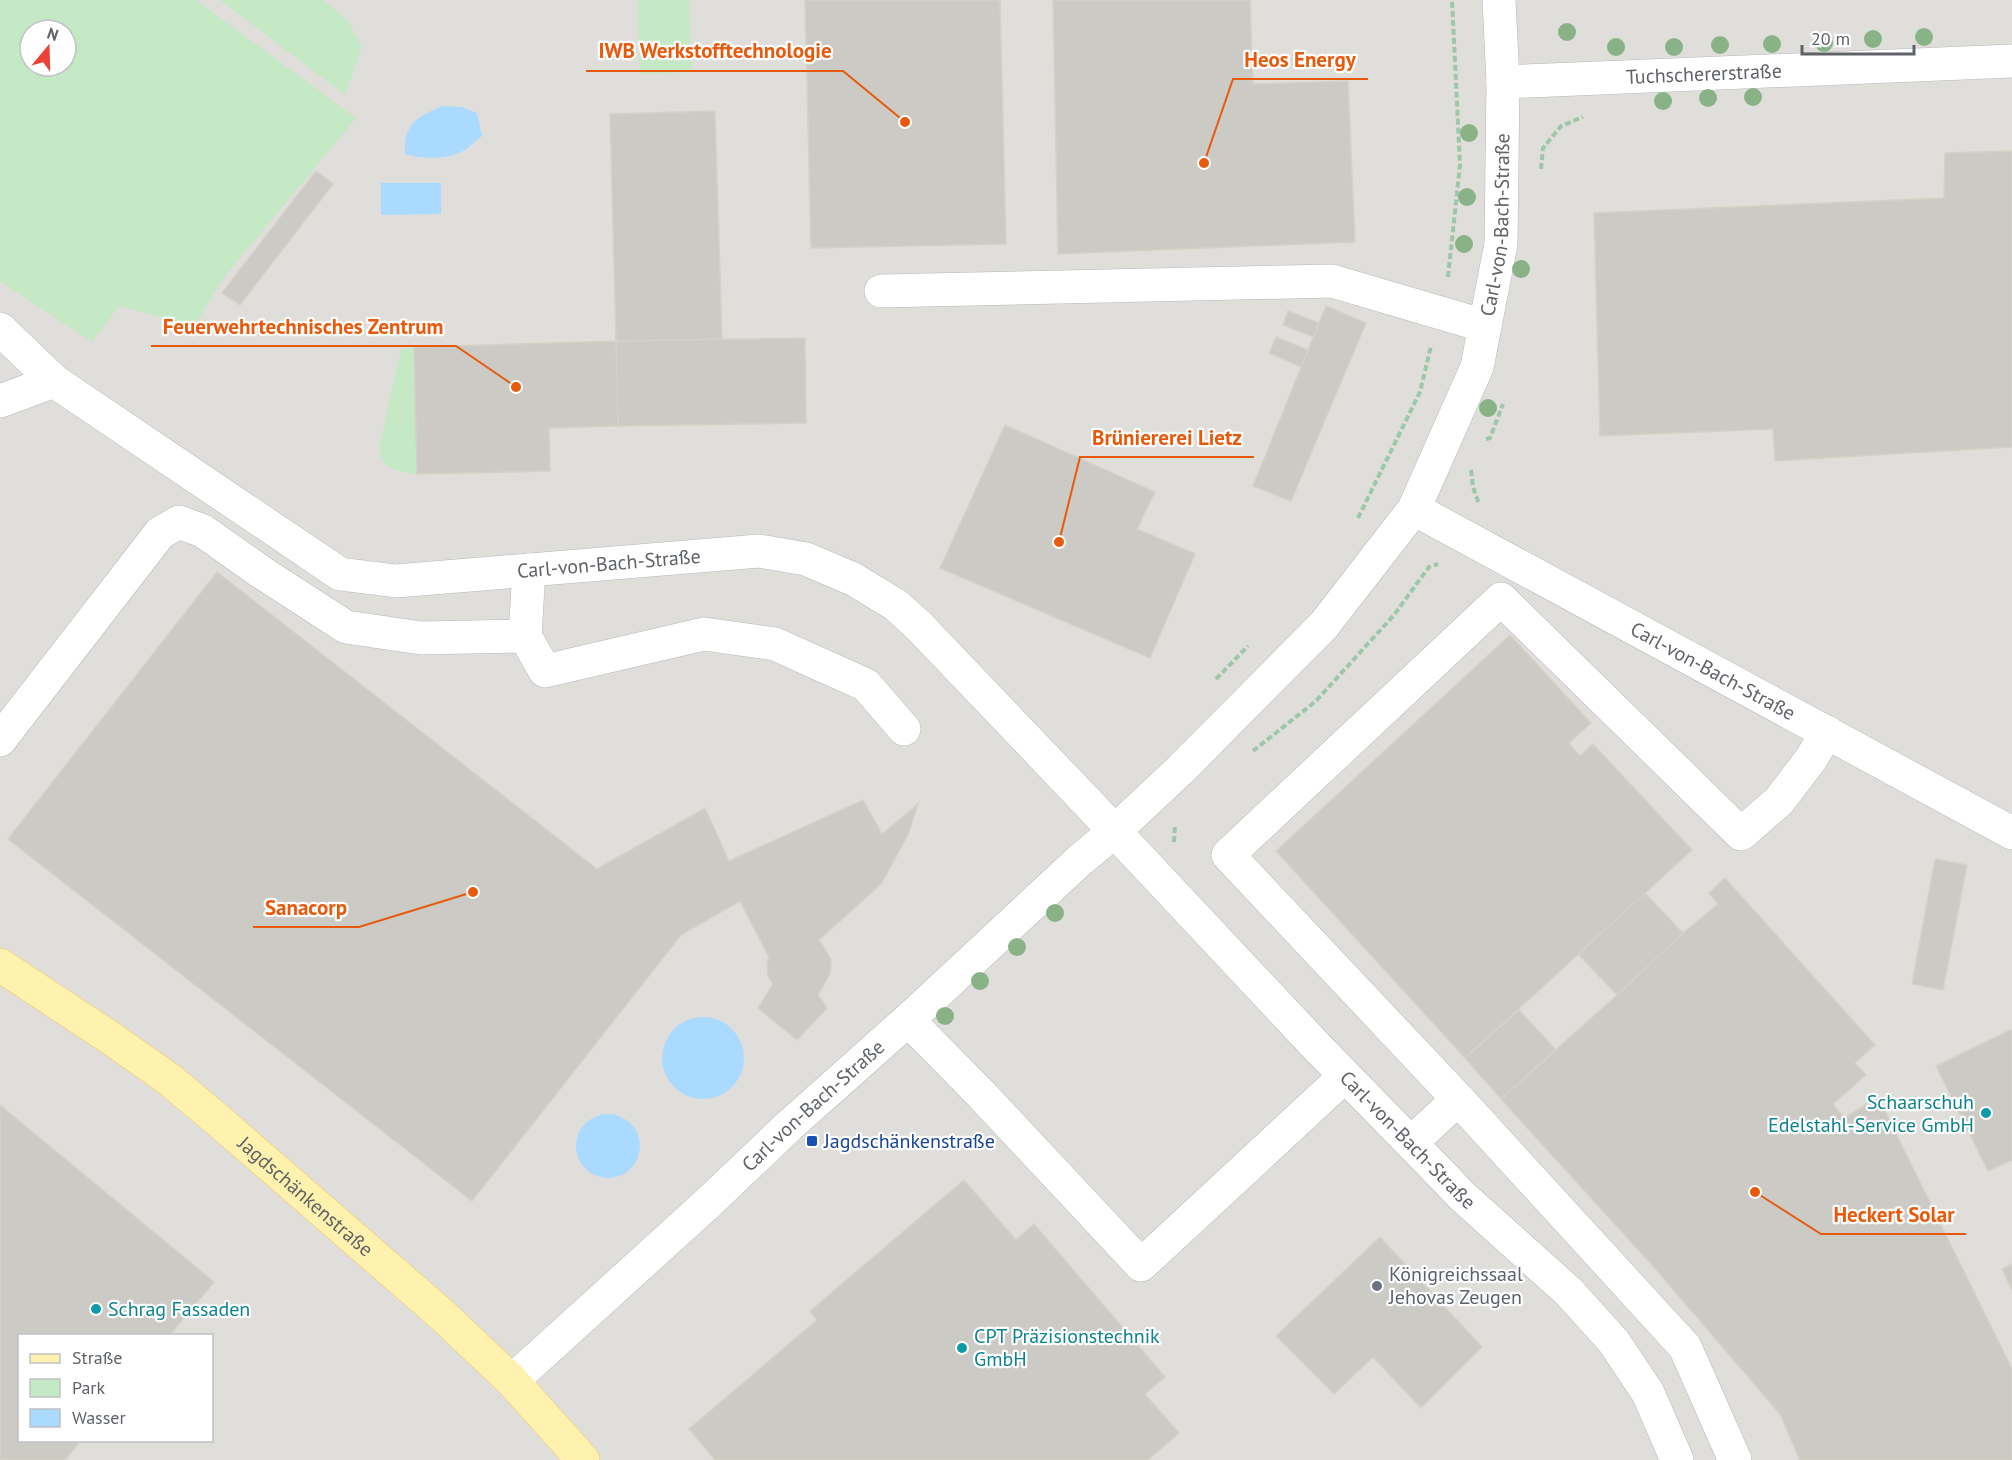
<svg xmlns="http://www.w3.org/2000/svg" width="2012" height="1460" viewBox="0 0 2012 1460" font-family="'PT Sans',sans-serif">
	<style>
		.industrial { fill: #e0deda; fill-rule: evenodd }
		.green { fill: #c5e8c5; fill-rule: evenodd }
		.water { fill: #aadaff }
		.building { fill: #cccac5; stroke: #d6d1c6; stroke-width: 1.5 }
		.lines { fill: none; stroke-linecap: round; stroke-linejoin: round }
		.minor-casing { stroke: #b5b8bc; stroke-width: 34 }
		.major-casing { stroke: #f2c960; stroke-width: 34 }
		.path { stroke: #9cc7a9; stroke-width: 4; stroke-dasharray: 6 3; stroke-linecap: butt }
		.minor { stroke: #fff; stroke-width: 33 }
		.major { stroke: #fff2af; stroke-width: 33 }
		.tree { fill: #89b387 }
		.culture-dot { fill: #0f9aa8; stroke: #fff; stroke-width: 2 }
		.transit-dot { fill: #1a4fb4; stroke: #fff; stroke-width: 2 }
		.worship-dot { fill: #6b7280; stroke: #fff; stroke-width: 2 }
		.labels { text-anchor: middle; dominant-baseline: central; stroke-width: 4.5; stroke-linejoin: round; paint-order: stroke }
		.street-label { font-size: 20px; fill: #5f6368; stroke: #fff }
		.culture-label { font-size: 20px; fill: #0d838f; stroke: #fff; text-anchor: start }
		.transit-label { font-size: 20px; fill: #164399; stroke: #fff; text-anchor: start }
		.worship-label { font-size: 20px; fill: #5b616d; stroke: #fff; text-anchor: start }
		.leader { fill: none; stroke: #e8590c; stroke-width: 2 }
		.callout-dot { fill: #e8590c; stroke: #fff; stroke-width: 2 }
		.callout-label { font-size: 21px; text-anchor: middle; font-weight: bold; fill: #e8590c; stroke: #fff; stroke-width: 4.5; stroke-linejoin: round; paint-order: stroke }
	</style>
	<rect width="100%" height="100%" fill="#f1efe8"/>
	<path class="industrial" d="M0 0H2012V1460H0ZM30 30H66V66H30ZM20 1336H212V1440H20Z"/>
	<path class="green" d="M0 0H196L356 118 221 281 195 326 119 306 92 342 0 281ZM30 30H66V66H30Z
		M220 0H323L348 21 362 47 345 95Z
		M637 0H689L692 72 640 74Z
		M414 347 417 474C397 471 380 470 380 445L400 353 401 350Z"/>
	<path class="water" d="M442 106 462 107 477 113 482 136C476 140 470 147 463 151 446 160 422 159 405 154 403 124 417 117 442 106Z
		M381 183H441V214L381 215Z
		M662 1058a41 41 0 1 1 82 0a41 41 0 1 1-82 0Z
		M576 1146a32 32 0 1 1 64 0a32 32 0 1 1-64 0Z"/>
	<path class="building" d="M805 0H1000L1006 244 811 248Z
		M1053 0H1250L1253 84 1348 81 1355 242 1058 254Z
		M715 111 722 339 616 341 610 114Z
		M2012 151V447L1775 461 1773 429 1600 436 1594 213 1944 198 1945 153Z
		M316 171 333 184 240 305 222 293Z
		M1326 306 1366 323 1291 501 1253 486Z
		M1288 311 1319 323 1314 337 1283 325Z
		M1276 337 1308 350 1301 367 1269 353Z
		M805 338 806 423 618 426 616 341Z
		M616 341 618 426 549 428 550 471 417 474 414 347Z
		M1005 425 1155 492 1137 529 1195 554 1150 658 940 568Z
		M217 572 597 869 705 808 729 861 863 800 882 834 918 804 908 835 881 884 819 940 831 959 830 974 818 995 827 1008 797 1040 758 1008 773 984 768 976 767 964 769 957 740 901 681 935 472 1201 8 839Z
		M1510 635 1591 723 1569 743 1580 756 1593 744 1692 850 1465 1058 1276 851Z
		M1935 859 1967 865 1943 990 1912 984Z
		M1725 878 1875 1045 1855 1063 1866 1075 1833 1104 1844 1118 1878 1097 2012 1369V1460H1800L1780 1414 1653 1266 1501 1099 1617 995 1683 933 1718 904 1709 893Z
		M1645 893 1683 933 1617 995 1578 954Z
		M1519 1010 1556 1050 1501 1099 1465 1058Z
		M2012 1029V1160L1988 1171 1936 1066Z
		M0 1105 214 1282 169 1336H20V1440H81L65 1460H0Z
		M964 1180 1016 1240 1034 1224 1165 1377 1145 1394 1179 1433 1148 1460H715L689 1429 817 1320 810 1311Z
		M1380 1237 1482 1347 1421 1408 1373 1357 1334 1394 1276 1336Z
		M2012 1264V1290L2002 1269Z"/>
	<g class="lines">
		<g class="minor-casing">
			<g id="minor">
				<path id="s1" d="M1503 82 2012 61"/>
				<path d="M881 291 1332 281 1485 326"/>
				<path id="s2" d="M0 329 54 381 340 574 396 581 759 551 806 559 853 579 896 605 919 626 1089 804 1317 1047 1443 1176 1462 1196 1569 1292 1614 1342 1648 1393 1677 1460"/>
				<path d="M0 401 54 381"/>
				<path id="s3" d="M1414 509 2012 833"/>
				<path d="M525 636 545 671 704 634 775 644 866 685 904 729"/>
				<path d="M0 740 160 533 179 522 203 531 261 572 346 627 421 638 525 636 529 570"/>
				<path d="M908 1020 981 1094 1141 1265 1345 1076"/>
				<path d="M1411 1143 1458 1099"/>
				<path id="s4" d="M512 1381 708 1203 790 1125 908 1020 1080 860 1115 831 1180 770 1324 625 1414 509 1477 367 1501 244 1503 82 1499 0"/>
				<path d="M1735 1460 1685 1347 1458 1099 1228 855 1501 599 1741 834 1779 801 1811 759 1827 732"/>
			</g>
		</g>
		<g class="major-casing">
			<g id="major">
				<path id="s5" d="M0 965 112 1039 170 1080 220 1122 440 1313 512 1381 583 1460"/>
			</g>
		</g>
		<path class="path" d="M1541 169 1543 148 1561 126 1583 117
			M1448 277 1460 165 1452 0
			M1486 439 1490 438 1503 404
			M1471 470 1473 487 1479 504
			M1358 518 1420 392 1431 346
			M1216 679 1248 646
			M1253 751 1316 701 1394 615 1429 567 1438 564
			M1174 842 1175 825"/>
		<use href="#minor" class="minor"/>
		<use href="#major" class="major"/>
	</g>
	<g class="tree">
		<circle cx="1567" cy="32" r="9"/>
		<circle cx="1924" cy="37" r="9"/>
		<circle cx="1873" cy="39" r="9"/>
		<circle cx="1824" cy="43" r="9"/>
		<circle cx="1772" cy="44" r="9"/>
		<circle cx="1720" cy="45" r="9"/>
		<circle cx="1616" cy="47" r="9"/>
		<circle cx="1674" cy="47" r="9"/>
		<circle cx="1753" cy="97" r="9"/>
		<circle cx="1708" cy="98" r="9"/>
		<circle cx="1663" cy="101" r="9"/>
		<circle cx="1469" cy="133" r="9"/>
		<circle cx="1467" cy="197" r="9"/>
		<circle cx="1464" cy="244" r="9"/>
		<circle cx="1521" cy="269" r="9"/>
		<circle cx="1488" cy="408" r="9"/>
		<circle cx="1055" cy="913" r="9"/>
		<circle cx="1017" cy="947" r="9"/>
		<circle cx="980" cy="981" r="9"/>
		<circle cx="945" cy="1016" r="9"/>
	</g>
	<g class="culture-dot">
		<circle cx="1986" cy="1113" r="6"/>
		<circle cx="96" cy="1309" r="6"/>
		<circle cx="962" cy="1348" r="6"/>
	</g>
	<rect class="transit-dot" x="806" y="1135" width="12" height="12" rx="3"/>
	<circle class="worship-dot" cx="1377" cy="1286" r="6"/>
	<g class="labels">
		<g class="street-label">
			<text stroke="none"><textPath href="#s1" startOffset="201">Tuchschererstraße</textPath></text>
			<text stroke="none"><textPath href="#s4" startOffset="1556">Carl-von-Bach-Straße</textPath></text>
			<text stroke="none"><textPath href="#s2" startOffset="690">Carl-von-Bach-Straße</textPath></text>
			<text stroke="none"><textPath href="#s3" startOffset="340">Carl-von-Bach-Straße</textPath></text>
			<text stroke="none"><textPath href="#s4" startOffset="408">Carl-von-Bach-Straße</textPath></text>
			<text stroke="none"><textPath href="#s2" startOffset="1730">Carl-von-Bach-Straße</textPath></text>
			<text stroke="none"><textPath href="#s5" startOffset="384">Jagdschänkenstraße</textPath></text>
		</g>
		<g class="culture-label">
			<text x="1974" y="1102" text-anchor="end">Schaarschuh<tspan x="1974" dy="23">Edelstahl-Service GmbH</tspan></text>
			<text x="108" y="1309">Schrag Fassaden</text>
			<text x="974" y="1336">CPT Präzisionstechnik<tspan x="974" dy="23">GmbH</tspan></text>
		</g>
		<g class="transit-label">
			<text x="824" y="1141">Jagdschänkenstraße</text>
		</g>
		<g class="worship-label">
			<text x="1389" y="1274">Königreichssaal<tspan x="1389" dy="23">Jehovas Zeugen</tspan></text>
		</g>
	</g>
	<path class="leader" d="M905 122L843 71H586M1204 163L1233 79H1368M516 387L456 346H151M1059 542L1080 457H1254M473 892L359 927H253M1755 1192L1821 1234H1966"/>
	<g class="callout-dot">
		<circle cx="905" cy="122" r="6"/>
		<circle cx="1204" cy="163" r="6"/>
		<circle cx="516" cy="387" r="6"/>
		<circle cx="1059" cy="542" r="6"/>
		<circle cx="473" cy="892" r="6"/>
		<circle cx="1755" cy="1192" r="6"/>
	</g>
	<g class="callout-label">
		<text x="715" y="58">IWB Werkstofftechnologie</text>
		<text x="1300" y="67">Heos Energy</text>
		<text x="303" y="334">Feuerwehrtechnisches Zentrum</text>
		<text x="1167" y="445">Brüniererei Lietz</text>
		<text x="306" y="915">Sanacorp</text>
		<text x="1894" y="1222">Heckert Solar</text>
	</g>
	<rect x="18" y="1334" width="195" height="108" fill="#ffffff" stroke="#bfc1c3" stroke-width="1.5"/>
	<rect x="30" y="1354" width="30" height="9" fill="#fff2af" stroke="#bfc1c3" stroke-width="1.5"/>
	<text x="72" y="1364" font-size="18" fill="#5f6368">Straße</text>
	<rect x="30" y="1379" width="30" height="18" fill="#c5e8c5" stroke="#bfc1c3" stroke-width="1.5"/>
	<text x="72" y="1394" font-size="18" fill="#5f6368">Park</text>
	<rect x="30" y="1409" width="30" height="18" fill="#aadaff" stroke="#bfc1c3" stroke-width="1.5"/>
	<text x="72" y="1424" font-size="18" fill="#5f6368">Wasser</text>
	<g transform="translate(48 48) rotate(19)"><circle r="28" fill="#ffffff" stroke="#bfc1c3" stroke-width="1.5"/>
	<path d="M0-4.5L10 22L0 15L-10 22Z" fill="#ea4335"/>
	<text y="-9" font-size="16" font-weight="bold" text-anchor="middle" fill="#5f6368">N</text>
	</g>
	<path d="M1802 45v9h112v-9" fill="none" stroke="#5f6368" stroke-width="3"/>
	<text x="1811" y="45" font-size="18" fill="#5f6368" stroke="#ffffff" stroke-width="4.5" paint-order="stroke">20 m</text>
</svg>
